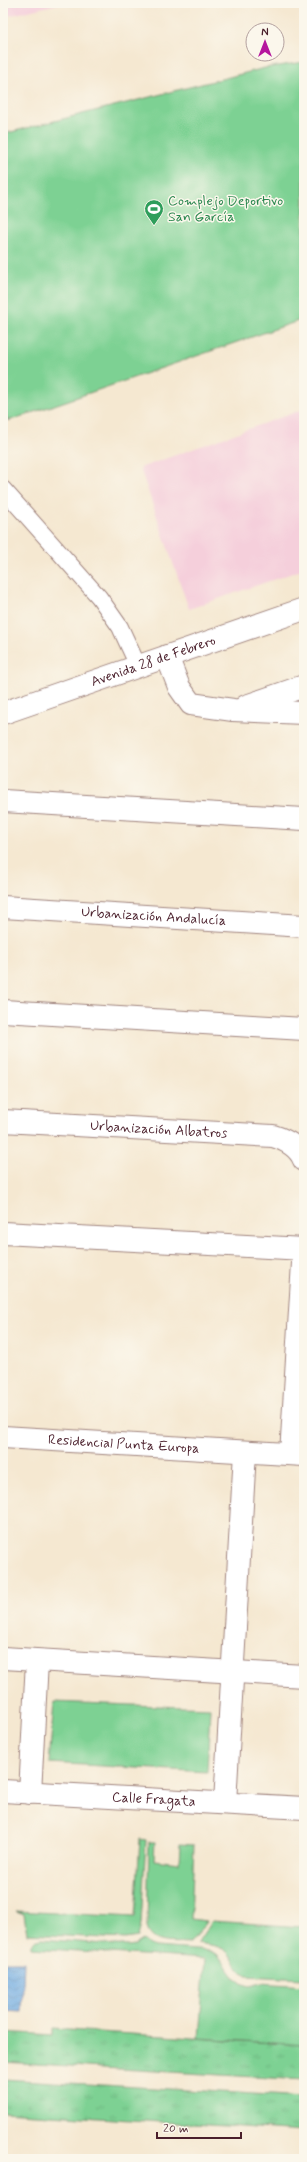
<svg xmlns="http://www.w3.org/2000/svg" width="307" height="2162" viewBox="0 0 307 2162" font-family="Mynerve,sans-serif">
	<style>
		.built { fill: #f5cfdb }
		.grass { fill: url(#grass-tufts); stroke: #64785f }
		.garden { fill: #7dd193; stroke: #64785f }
		.water { fill: url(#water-waves); stroke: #5e6686 }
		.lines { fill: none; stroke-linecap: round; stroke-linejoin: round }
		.service-casing { stroke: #a0847e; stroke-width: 18 }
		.minor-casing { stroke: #a0847e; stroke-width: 24 }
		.tertiary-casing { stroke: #a0847e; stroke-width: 24 }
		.service { stroke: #fff; stroke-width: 16 }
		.minor { stroke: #fff; stroke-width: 22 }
		.tertiary { stroke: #fff; stroke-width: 22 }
		.labels { text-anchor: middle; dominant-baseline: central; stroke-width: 3; stroke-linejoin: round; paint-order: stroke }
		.leisure-label { font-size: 14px; fill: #27864d; stroke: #fbf7ec; text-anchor: start }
		.street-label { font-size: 14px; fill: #4a1f2b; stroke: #fbf7ec }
	</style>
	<defs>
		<pattern id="grass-tufts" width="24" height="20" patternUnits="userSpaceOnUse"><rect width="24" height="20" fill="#7dd193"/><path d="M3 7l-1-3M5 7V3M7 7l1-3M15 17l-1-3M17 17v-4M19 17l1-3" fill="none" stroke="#6eb37f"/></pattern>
		<pattern id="water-waves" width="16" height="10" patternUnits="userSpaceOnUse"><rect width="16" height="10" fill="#71ace2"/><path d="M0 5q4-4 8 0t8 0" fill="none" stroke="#5f8bb7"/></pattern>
	</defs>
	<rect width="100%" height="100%" fill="#fbf7ec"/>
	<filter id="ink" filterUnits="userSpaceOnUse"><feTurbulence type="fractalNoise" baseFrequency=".025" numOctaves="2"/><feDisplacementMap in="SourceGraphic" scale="8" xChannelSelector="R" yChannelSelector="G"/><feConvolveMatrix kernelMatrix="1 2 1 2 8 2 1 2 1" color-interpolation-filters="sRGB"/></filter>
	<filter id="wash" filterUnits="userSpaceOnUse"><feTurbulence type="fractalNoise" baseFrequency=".012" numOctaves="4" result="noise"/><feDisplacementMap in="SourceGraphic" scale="16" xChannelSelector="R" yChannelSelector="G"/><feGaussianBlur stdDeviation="0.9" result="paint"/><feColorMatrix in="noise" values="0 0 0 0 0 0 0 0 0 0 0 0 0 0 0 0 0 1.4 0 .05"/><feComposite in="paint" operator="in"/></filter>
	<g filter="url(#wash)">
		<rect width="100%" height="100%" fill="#f5e8d1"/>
		<path class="built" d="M3 3H62L3 17Z
			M304 409V569L189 609 140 468Z"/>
		<path class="grass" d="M53 2029 304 2045V2080L3 2062V2032L53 2035Z
			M3 2079 304 2097V2131L3 2112Z"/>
		<path class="garden" d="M304 62V319L8 421 3 407V134L265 68Z
			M54 1702 210 1708 207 1772 49 1763Z
			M140 1839 146 1840 141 1924 138 1937 125 1939 27 1934 24 1914 16 1911 135 1917Z
			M149 1842H155L154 1860 179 1863 180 1844 194 1845 191 1919 207 1921 190 1943C174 1942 151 1946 147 1927Z
			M212 1921 304 1927V1979L246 1976C239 1970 235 1963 230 1955 223 1945 208 1945 197 1943Z
			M42 1939 128 1946 135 1945 143 1940 149 1945 156 1947 210 1951 218 1955 235 1978 243 1984 250 1986 261 1983 304 1986V2045L199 2038 205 1959 31 1948 34 1941Z"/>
		<path class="water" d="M3 1962H24L22 2012 3 2011Z"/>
	</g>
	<g filter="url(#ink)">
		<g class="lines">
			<g class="service-casing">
				<path id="service" d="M3 489 99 597 120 627 138 666"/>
			</g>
			<g class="minor-casing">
				<g id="minor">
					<path d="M167 656 179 687 191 704 233 710 304 713"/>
					<path d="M246 706 304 686"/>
					<path d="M3 801 304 819"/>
					<path id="s1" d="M3 907 304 926"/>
					<path d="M3 1011 304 1029"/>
					<path id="s2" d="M3 1121 273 1136C286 1140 299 1147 304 1160"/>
					<path d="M3 1233 304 1249"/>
					<path id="s3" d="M3 1437 304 1455"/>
					<path d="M291 1454 304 1247"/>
					<path d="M3 1658 304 1676"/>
					<path id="s4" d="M3 1791 304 1808"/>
					<path d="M30 1793 37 1661"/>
					<path d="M225 1803 245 1452"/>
				</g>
			</g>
			<g class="tertiary-casing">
				<g id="tertiary">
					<path id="s5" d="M3 713 304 609"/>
				</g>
			</g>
			<use href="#service" class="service"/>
			<use href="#minor" class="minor"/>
			<use href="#tertiary" class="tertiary"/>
		</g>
	</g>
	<defs>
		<g id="stadium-pin" transform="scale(1)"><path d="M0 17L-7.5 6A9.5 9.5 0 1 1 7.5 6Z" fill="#2e9e5b" stroke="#fbf7ec"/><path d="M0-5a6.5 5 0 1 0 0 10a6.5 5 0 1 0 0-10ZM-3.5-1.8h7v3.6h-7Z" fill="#fff"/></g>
	</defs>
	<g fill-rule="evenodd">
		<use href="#stadium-pin" x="154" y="209"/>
	</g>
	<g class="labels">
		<g class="leisure-label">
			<text x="168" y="201">Complejo Deportivo<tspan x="168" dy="16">San García</tspan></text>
		</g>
		<g class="street-label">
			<text stroke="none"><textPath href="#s5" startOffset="159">Avenida 28 de Febrero</textPath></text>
			<text stroke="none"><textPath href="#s1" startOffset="151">Urbanización Andalucía</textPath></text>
			<text stroke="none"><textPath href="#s2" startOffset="156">Urbanización Albatros</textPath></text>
			<text stroke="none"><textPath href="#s3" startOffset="121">Residencial Punta Europa</textPath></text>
			<text stroke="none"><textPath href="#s4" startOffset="151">Calle Fragata</textPath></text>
		</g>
	</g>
	<rect width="307" height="2162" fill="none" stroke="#fbf7ec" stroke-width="16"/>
	<g transform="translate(265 42)"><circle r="19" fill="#fbf7ec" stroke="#b4a19f"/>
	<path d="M0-3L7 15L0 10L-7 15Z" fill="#b5179e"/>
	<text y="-6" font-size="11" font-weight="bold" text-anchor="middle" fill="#4a1f2b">N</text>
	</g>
	<path d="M157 2132v6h84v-6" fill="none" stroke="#4a1f2b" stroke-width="2"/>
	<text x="163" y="2132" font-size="12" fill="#4a1f2b" stroke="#fbf7ec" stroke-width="3" paint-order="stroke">20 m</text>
</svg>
